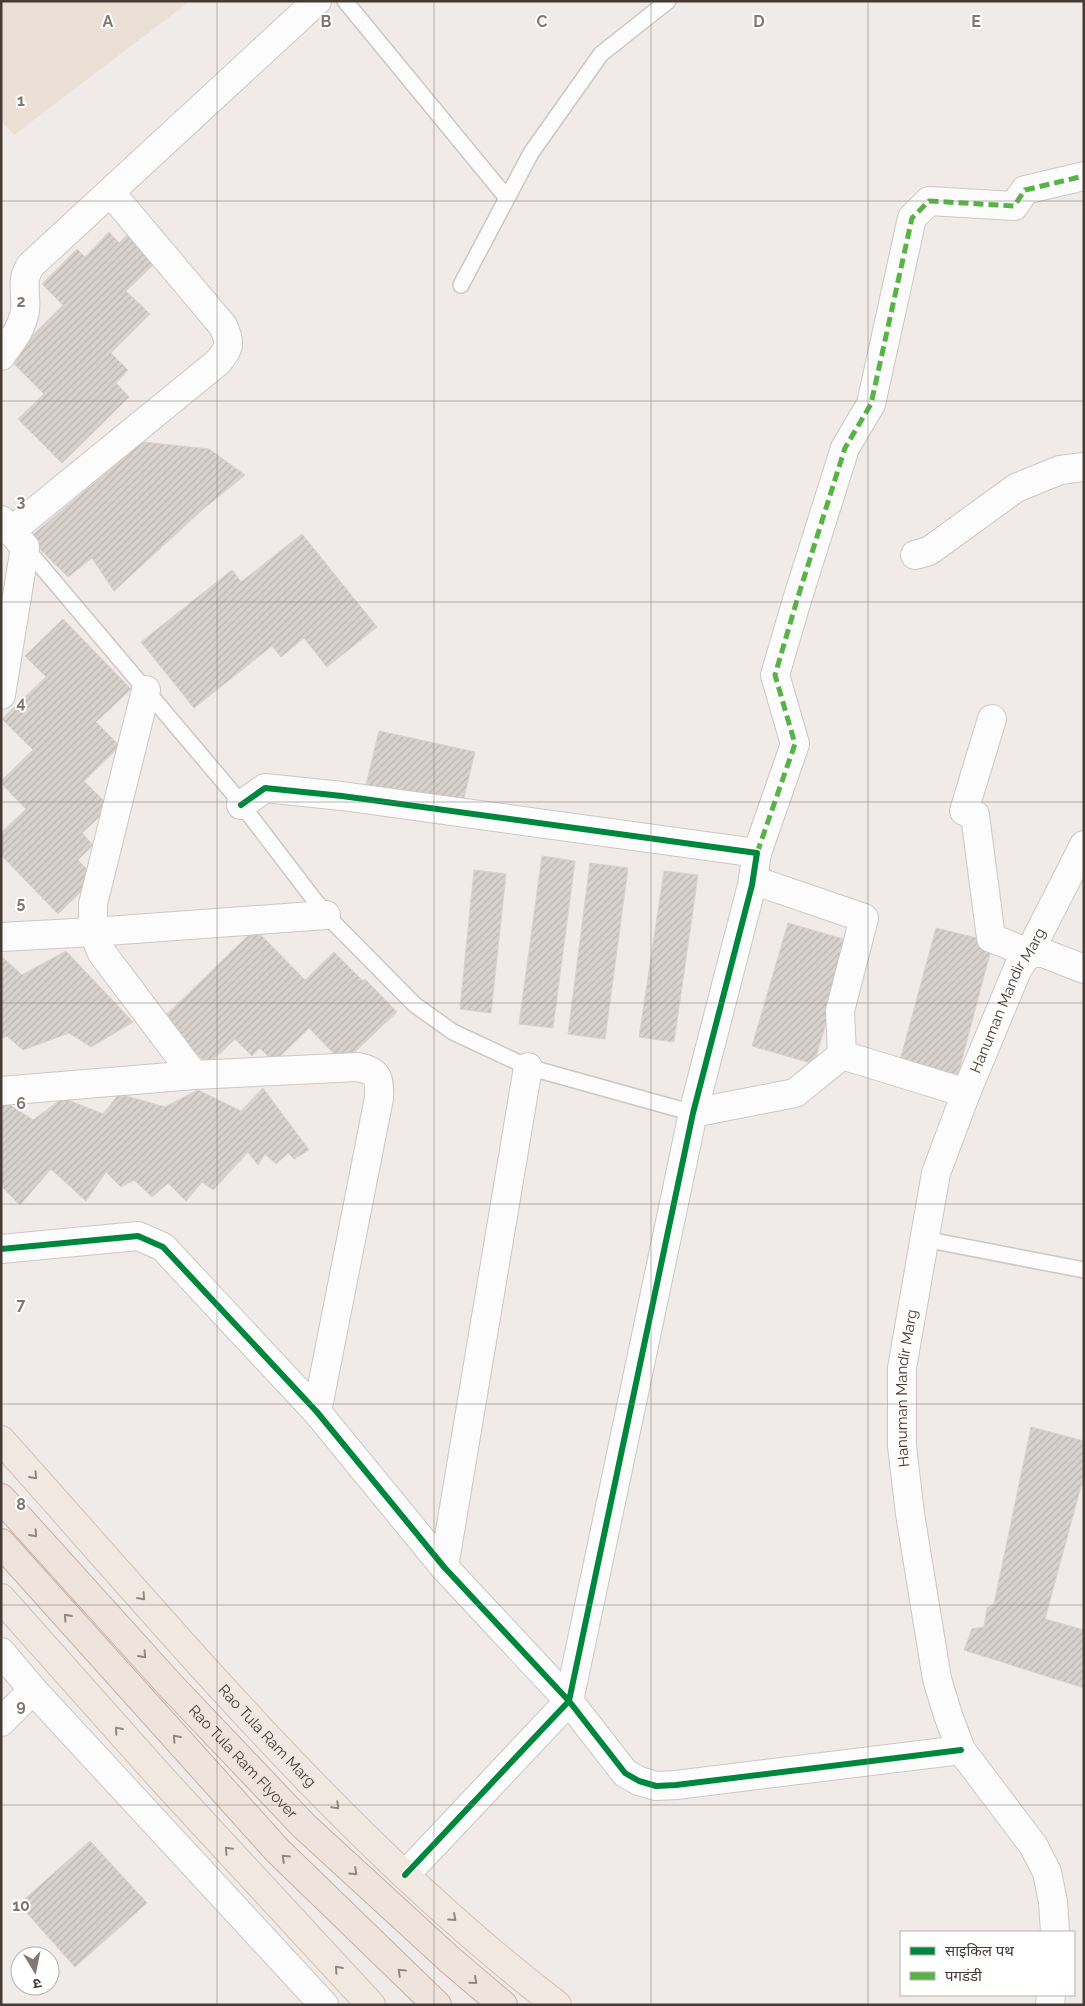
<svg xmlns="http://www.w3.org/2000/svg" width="1085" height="2006" viewBox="0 0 1085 2006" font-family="Raleway,'Noto Sans Devanagari',sans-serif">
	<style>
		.education { fill: #ebe0d6 }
		.building { fill: url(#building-hatch); stroke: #d8d1ce }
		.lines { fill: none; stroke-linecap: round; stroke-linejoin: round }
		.service-casing { stroke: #ccc7c4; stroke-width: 18 }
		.minor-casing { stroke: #ccc7c4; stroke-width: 30 }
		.primary-casing { stroke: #d3c2b4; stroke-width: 30 }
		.trunk-casing { stroke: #c8b0a2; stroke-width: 30 }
		.service { stroke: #fdfcfc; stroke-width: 15 }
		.minor { stroke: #fdfcfc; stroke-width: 28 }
		.primary { stroke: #f1e8e2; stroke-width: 28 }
		.trunk { stroke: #eee4dd; stroke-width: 28 }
		.quiet { stroke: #57b346; stroke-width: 5; stroke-dasharray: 10 5; stroke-linecap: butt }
		.cycleway-casing { stroke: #fff; stroke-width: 9 }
		.cycleway { stroke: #00873e; stroke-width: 6 }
		.oneway { stroke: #928882 }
		.oneway2 { stroke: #918680 }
		.grid { fill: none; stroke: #817873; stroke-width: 1; stroke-opacity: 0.55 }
		.labels { text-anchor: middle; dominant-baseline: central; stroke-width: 4; stroke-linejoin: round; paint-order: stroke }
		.street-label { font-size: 15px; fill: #453a34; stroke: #fff }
		.grid-label { font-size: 16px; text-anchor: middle; font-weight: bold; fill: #817873; stroke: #fff; stroke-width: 4; stroke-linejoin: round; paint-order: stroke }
	</style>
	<defs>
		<pattern id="building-hatch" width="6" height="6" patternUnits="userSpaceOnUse" patternTransform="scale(1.25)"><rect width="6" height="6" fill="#d8d2cf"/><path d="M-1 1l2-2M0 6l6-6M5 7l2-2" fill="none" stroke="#bbb5b2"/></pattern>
	</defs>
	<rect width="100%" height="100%" fill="#f0ebe8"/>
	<path class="education" d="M1 1H190L14 135 1 121Z"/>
	<path class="building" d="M131 231 159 259 126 291 150 314 111 353 128 370 116 383 129 397 62 463 18 419 44 394 9 359 63 305 42 284 77 249 85 257 109 232 119 243Z
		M143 442 209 449 245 475 202 510 114 591 92 558 68 577 29 538Z
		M302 534 377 627 327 667 304 638 281 657 272 646 194 708 141 642 232 570 241 582Z
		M63 619 131 689 96 722 120 746 84 781 110 807 82 833 93 845 78 860 95 878 58 914 1 855V833L26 809 1 783V781L33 750 2 719 46 677 25 656Z
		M379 731 475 752 462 806 366 785Z
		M542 856 575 861 553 1028 519 1024Z
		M590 863 628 868 605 1039 568 1034Z
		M474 870 506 874 491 1013 460 1009Z
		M664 871 698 875 674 1042 639 1037Z
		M788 923 850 941 814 1064 752 1046Z
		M936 928 993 942 956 1082 898 1068Z
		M255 929 305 980 334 952 363 981 365 979 397 1012 343 1063 309 1028 274 1062 260 1048 252 1056 235 1039 208 1065 163 1018Z
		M66 951 133 1022 91 1047 69 1033 23 1050 7 1036 1 1039V956L22 975Z
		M263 1088 309 1150 294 1159 288 1153 276 1164 265 1154 258 1165 248 1152 213 1190 202 1182 186 1201 168 1183 152 1197 134 1180 121 1187 106 1172 86 1201 51 1169 20 1205 1 1186V1099L33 1120 63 1098 103 1114 119 1094 165 1107 198 1090 241 1111Z
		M1031 1427 1084 1441V1475L1045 1619 1084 1630V1688L964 1650 972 1629 984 1627 987 1608 994 1604Z
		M90 1841 147 1903 75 1967 19 1904Z"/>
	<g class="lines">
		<g class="service-casing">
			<path id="service" d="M345 1 507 198
				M461 285 531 153 601 54 668 1
				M25 547 232 792 326 915 415 1005 453 1032 528 1067 693 1113
				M924 1239 1084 1270"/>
		</g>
		<g class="minor-casing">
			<g id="minor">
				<path d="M1 356C11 342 22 329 25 311 27 295 20 279 31 265L317 1"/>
				<path d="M1 520 25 547 1 695"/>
				<path d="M11 531 218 362C230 348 231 343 223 326L111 193"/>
				<path d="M915 555 929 551 1016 488 1060 470 1084 467"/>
				<path d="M146 690 93 904V932L102 953 194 1075"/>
				<path d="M992 719 964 811 975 815 991 938 1029 953H1043L1084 969"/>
				<path d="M241 805 265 788 342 796 757 853 752 885 693 1113 569 1701 405 1875"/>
				<path d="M757 853 795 744 775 675 797 600 845 448 871 404 912 218 929 201 1014 206 1025 190 1084 176"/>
				<path d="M753 880 864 918 840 1011 842 1055"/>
				<path d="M1 937 93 932 326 915"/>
				<path d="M1 1091 194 1075 358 1067C378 1071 380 1078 379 1098L317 1412"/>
				<path d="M693 1113 795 1093 842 1055 966 1093"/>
				<path d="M1 1249 138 1236 163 1247 317 1412 444 1567 569 1701 625 1773 639 1781 656 1786 676 1785 961 1750"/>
				<path d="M444 1567 528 1067"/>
				<path d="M1 1652 33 1690 324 2005"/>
				<path d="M1 1722 33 1690"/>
				<path id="s1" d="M1055 1932 1053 1902 1047 1872 1033 1845 961 1750 948 1715 937 1679 910 1514 902 1446V1368L936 1173 966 1093 1018 968 1029 953 1084 845"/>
				<path d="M1050 2005 1051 1995"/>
			</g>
		</g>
		<g class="primary-casing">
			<g id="primary">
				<path id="s2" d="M1 1440C177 1636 347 1844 557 2005"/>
				<path d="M1 1598 164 1781 371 2005"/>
			</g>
		</g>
		<g class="trunk-casing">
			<g id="trunk">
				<path id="s3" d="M1 1498 170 1685 304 1826 449 1959 503 2005"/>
				<path d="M1 1543 277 1850 437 2005"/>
			</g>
		</g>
		<use href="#service" class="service"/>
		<use href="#minor" class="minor"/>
		<use href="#primary" class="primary"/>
		<use href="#trunk" class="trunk"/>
		<path class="quiet" d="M757 853 795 744 775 675 797 600 845 448 871 404 912 218 929 201 1014 206 1025 190 1084 176"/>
		<g class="cycleway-casing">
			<path id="cycleway" d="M241 805 265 788 342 796 757 853 752 885 693 1113 569 1701 405 1875
				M1 1249 138 1236 163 1247 317 1412 444 1567 569 1701 625 1773 639 1781 656 1786 676 1785 961 1750"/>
		</g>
		<use href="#cycleway" class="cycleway"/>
	</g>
	<defs><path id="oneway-chevron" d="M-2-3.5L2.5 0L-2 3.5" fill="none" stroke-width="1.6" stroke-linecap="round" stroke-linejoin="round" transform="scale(1.25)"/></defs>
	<g class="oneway">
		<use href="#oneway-chevron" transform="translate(34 1476) rotate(48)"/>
		<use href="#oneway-chevron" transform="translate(142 1597) rotate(48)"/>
		<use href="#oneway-chevron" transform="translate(118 1730) rotate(-131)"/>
		<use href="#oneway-chevron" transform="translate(336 1806) rotate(45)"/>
		<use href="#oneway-chevron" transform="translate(228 1850) rotate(-133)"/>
		<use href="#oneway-chevron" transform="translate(453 1918) rotate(42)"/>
		<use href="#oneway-chevron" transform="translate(338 1969) rotate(-132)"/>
	</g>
	<g class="oneway2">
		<use href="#oneway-chevron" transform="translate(34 1534) rotate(48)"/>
		<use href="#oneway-chevron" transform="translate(67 1617) rotate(-132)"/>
		<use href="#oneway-chevron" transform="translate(143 1655) rotate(48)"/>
		<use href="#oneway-chevron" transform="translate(176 1738) rotate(-132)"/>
		<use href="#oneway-chevron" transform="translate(285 1858) rotate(-136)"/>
		<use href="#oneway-chevron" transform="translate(354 1872) rotate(43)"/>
		<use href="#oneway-chevron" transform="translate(401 1972) rotate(-136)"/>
		<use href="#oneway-chevron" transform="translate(474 1981) rotate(41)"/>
	</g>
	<path class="grid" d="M217 1V2005M434 1V2005M651 1V2005M868 1V2005M1 201H1084M1 401H1084M1 602H1084M1 802H1084M1 1003H1084M1 1204H1084M1 1404H1084M1 1605H1084M1 1805H1084"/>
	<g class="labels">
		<g class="street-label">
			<text stroke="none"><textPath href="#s1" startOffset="984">Hanuman Mandir Marg</textPath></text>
			<text stroke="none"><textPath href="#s1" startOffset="579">Hanuman Mandir Marg</textPath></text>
			<text stroke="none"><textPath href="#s2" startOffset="398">Rao Tula Ram Marg</textPath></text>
			<text stroke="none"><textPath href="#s3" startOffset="358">Rao Tula Ram Flyover</textPath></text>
		</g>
	</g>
	<g class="grid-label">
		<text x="108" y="27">A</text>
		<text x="326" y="27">B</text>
		<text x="542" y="27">C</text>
		<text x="759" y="27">D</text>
		<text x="976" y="27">E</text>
		<text x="21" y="106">1</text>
		<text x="21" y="307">2</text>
		<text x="21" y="507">3</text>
		<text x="21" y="708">4</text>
		<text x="21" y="908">5</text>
		<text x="21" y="1109">6</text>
		<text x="21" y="1310">7</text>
		<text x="21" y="1510">8</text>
		<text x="21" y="1711">9</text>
		<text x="21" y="1911">10</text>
	</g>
	<rect width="1085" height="2006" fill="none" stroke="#453a34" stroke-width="5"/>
	<rect x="900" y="1931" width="175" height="65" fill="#ffffff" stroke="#b5b0ae"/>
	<rect x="910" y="1947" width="25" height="8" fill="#00873e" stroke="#b5b0ae"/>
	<text x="945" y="1956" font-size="15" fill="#453a34">साइकिल पथ</text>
	<rect x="910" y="1972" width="25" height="8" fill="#57b346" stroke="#b5b0ae"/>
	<text x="945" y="1981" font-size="15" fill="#453a34">पगडंडी</text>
	<g transform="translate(35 1971) rotate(170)"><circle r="24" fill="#ffffff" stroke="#b5b0ae"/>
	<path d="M0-4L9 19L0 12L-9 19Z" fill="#817873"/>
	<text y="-8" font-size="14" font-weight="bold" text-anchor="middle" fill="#453a34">उ</text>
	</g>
</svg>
